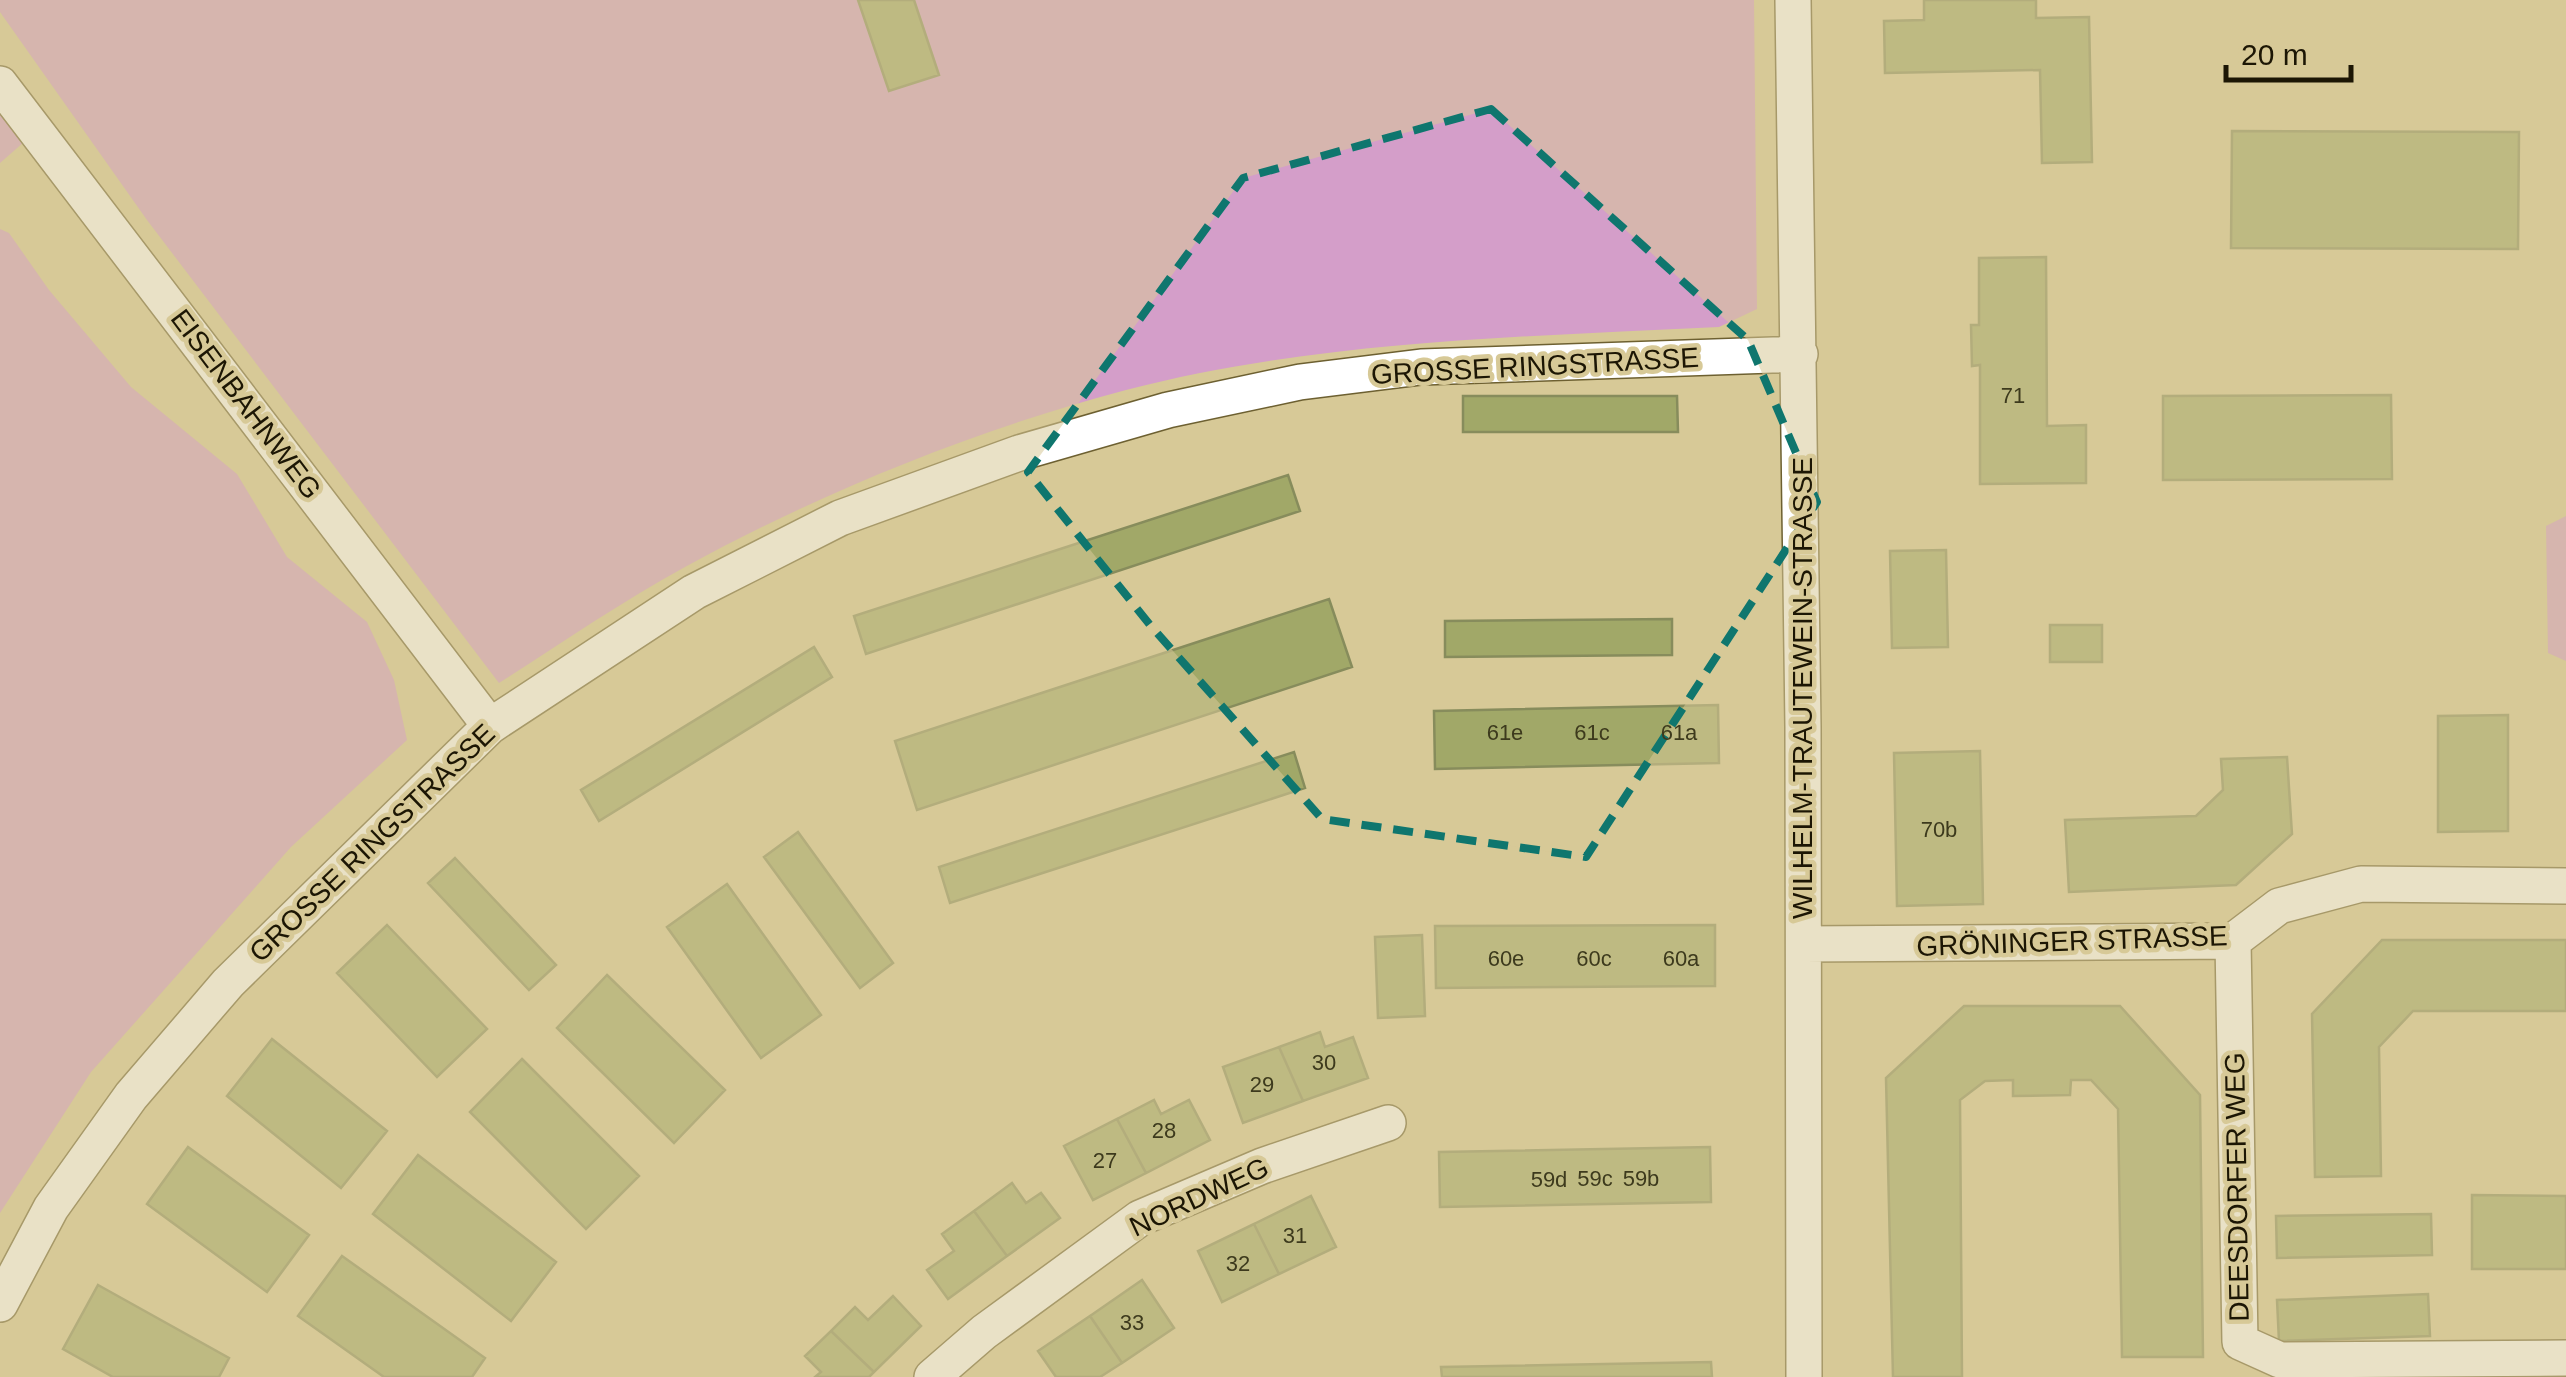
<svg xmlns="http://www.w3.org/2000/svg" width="2566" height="1377" viewBox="0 0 2566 1377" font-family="Helvetica,sans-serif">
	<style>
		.green { fill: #d49ec9 }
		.building { fill: #a1a868; stroke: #878c5c; stroke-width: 2.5 }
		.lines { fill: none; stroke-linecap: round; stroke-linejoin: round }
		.minor-casing { stroke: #6d6031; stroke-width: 38 }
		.minor { stroke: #fff; stroke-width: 35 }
		.marked { fill: none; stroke: #0f766e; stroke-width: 8; stroke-dasharray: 20 12; stroke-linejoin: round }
		.labels { text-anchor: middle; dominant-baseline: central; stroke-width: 9; stroke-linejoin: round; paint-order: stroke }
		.number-label { font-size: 22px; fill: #3d3a1d }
		.street-label { font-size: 28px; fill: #1c1604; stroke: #d7c997 }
	</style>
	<rect width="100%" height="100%" fill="#d7c997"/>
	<path class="green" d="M0 0H1754L1757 309 1719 327C1521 337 1320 340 1126 390 975 430 822 492 685 567 621 602 560 644 499 683L147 220 0 12Z
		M0 110 24 142 0 163Z
		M0 229 9 233 49 290 131 387 237 474 287 557 367 622 394 680 407 740 291 847 91 1072 0 1213Z
		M2566 516V661L2548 653 2546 526Z"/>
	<path class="building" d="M858 0H914L939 75 889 91Z
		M1924 0H2036V18L2089 17 2092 162 2042 163 2040 70 1885 73 1884 21 1924 20Z
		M2232 131 2519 132 2518 249 2231 248Z
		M2046 257 2047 426 2086 425V483L1980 484V365L1972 366 1971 325H1979V258Z
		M2391 395 2392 479 2163 480V396Z
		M1463 396H1677L1678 432H1463Z
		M1288 475 1300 511 866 654 854 616Z
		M1946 550 1948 647 1892 648 1890 551Z
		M1329 599 1352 667 917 810 895 741Z
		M1672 619V655L1445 657V621Z
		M2050 625H2102V662H2050Z
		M814 647 832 677 599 821 581 790Z
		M1718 705 1719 763 1435 769 1434 711Z
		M2508 715V831L2438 832V716Z
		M1980 751 1983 904 1897 906 1894 753Z
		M1294 752 1305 788 950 903 939 867Z
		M2287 757 2292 834 2236 885 2069 892 2065 820 2196 816 2223 790 2221 759Z
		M798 832 893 963 860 988 764 857Z
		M455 858 556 965 529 990 428 883Z
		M727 884 821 1015 761 1058 667 927Z
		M387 925 487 1029 437 1077 337 973Z
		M1715 925V986L1436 988 1435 926Z
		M1422 935 1425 1016 1378 1018 1375 937Z
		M2382 940H2566V1011H2413L2379 1047 2381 1176 2315 1177 2312 1014Z
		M607 975 725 1090 674 1143 557 1028Z
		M1964 1006H2120L2200 1095 2203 1357H2122L2118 1109 2091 1080H2071L2070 1095 2013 1096V1080L1985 1081 1960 1100 1962 1377H1893L1886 1078Z
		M1320 1032 1325 1047 1353 1037 1368 1078 1303 1101 1279 1047Z
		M272 1039 387 1131 341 1188 227 1096Z
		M1279 1047 1303 1101 1243 1123 1223 1067Z
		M522 1059 639 1176 586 1229 470 1112Z
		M1154 1100 1161 1114 1189 1100 1210 1140 1146 1173 1117 1119Z
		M1117 1119 1146 1173 1093 1200 1064 1146Z
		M188 1147 309 1235 267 1292 147 1204Z
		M1710 1147 1711 1202 1440 1207 1439 1152Z
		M418 1155 556 1262 511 1321 373 1214Z
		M1012 1183 1026 1203 1041 1193 1060 1218 1007 1256 974 1211Z
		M2472 1195 2566 1196V1269H2472Z
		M1311 1196 1336 1247 1279 1274 1254 1224Z
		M974 1211 1007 1256 948 1299 927 1270 954 1251 942 1234Z
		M2431 1214 2432 1255 2277 1258 2276 1216Z
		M1254 1224 1279 1274 1222 1302 1198 1251Z
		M342 1256 485 1358 472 1377H384L298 1316Z
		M1142 1280 1174 1328 1122 1363 1090 1316Z
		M98 1285 229 1358 219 1377H113L63 1349Z
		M2428 1294 2430 1336 2279 1341 2277 1300Z
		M893 1296 921 1326 874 1372 831 1331 855 1307 868 1320Z
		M1090 1316 1122 1363 1100 1377H1056L1038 1351Z
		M831 1331 874 1372 869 1377H815L821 1372 805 1356Z
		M1711 1362 1712 1377H1442L1441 1367Z"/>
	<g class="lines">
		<g class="minor-casing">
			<path id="minor" d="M1793 0 1803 727 1804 1377
				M0 84 490 726
				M2233 941 2240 1342 2280 1360 2566 1358
				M1804 944 2233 941 2279 906 2361 884 2566 886
				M0 1304 51 1208 131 1096 228 983 490 726 694 592 840 518 1019 453 1168 410 1300 382 1421 367 1800 354
				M932 1377 984 1332 1140 1218 1262 1166 1388 1123"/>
		</g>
		<use href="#minor" class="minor"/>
	</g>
	<path d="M0 0H2566V1377H0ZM1491 109 1748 340 1817 502 1586 857 1322 819 1150 625 1028 472 1243 178Z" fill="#d7c997" fill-opacity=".55" fill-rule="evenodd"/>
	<path class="marked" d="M1491 109 1748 340 1817 502 1586 857 1322 819 1150 625 1028 472 1243 178Z"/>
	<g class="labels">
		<g class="number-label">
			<text x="2013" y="395">71</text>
			<text x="1505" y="732">61e</text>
			<text x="1592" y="732">61c</text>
			<text x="1679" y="732">61a</text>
			<text x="1939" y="829">70b</text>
			<text x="1506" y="958">60e</text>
			<text x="1594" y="958">60c</text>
			<text x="1681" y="958">60a</text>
			<text x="1324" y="1062">30</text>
			<text x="1262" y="1084">29</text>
			<text x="1164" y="1130">28</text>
			<text x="1105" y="1160">27</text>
			<text x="1595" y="1178">59c</text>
			<text x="1641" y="1178">59b</text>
			<text x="1549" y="1179">59d</text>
			<text x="1295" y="1235">31</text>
			<text x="1238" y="1263">32</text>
			<text x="1132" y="1322">33</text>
		</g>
		<g class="street-label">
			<text transform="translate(1535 366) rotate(-3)">GROSSE RINGSTRASSE</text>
			<text transform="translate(246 404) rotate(53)">EISENBAHNWEG</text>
			<text transform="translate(1802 688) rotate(-90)">WILHELM-TRAUTEWEIN-STRASSE</text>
			<text transform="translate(372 843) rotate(-44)">GROSSE RINGSTRASSE</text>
			<text transform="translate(2072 941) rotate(-2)">GRÖNINGER STRASSE</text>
			<text transform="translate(2237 1187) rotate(-91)">DEESDORFER WEG</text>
			<text transform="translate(1199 1197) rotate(-25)">NORDWEG</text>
		</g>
	</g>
	<path d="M2226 65v15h125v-15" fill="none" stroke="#1c1604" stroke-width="5"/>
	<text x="2241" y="65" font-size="30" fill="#1c1604" stroke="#d7c997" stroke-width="8" paint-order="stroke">20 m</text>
</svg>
